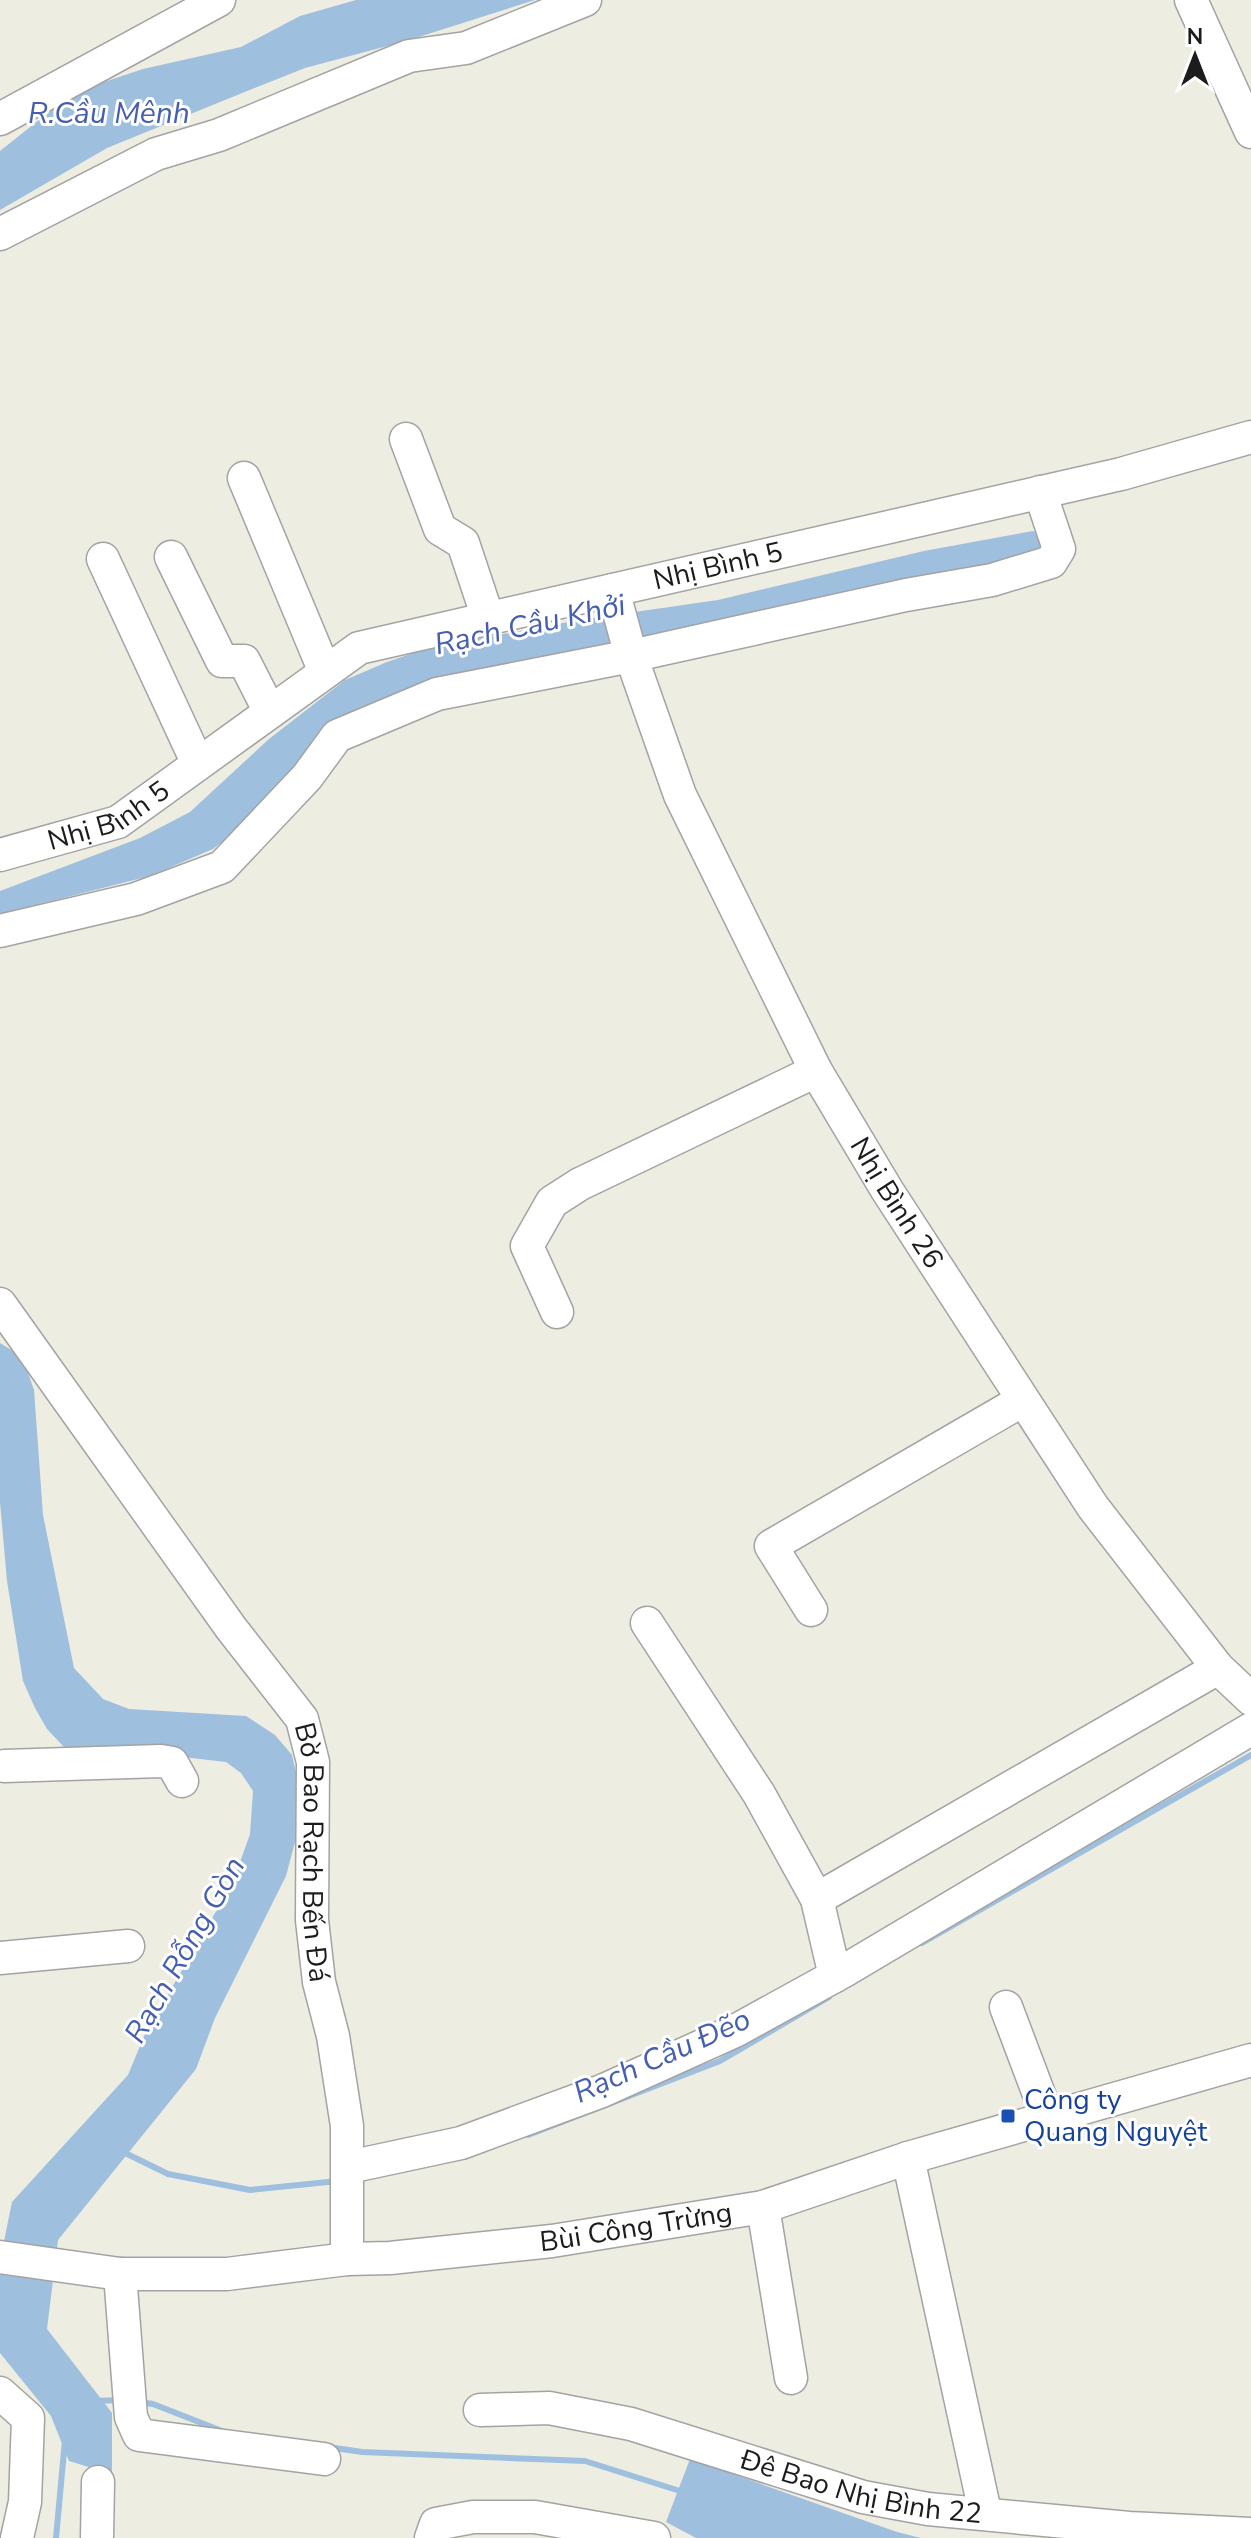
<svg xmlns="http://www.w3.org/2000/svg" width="1251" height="2538" viewBox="0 0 1251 2538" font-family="'Nunito Sans',sans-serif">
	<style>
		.water { fill: #9ebfde }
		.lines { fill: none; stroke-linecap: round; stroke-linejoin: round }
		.stream { stroke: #9ebfde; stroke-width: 6 }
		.minor-casing { stroke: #a3a3a3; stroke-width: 35 }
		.minor { stroke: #fff; stroke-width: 32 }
		.transit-dot { fill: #1a4fb4; stroke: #fff; stroke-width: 3 }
		.labels { text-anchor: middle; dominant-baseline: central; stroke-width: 6; stroke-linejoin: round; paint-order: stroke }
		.street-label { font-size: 28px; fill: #1c1c1c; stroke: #fff }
		.transit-label { font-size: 28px; fill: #164399; stroke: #fff; text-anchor: start }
		.water-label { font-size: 30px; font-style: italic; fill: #455eaf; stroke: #fff }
	</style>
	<rect width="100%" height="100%" fill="#eeede1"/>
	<path class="water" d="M356 0H535L406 41 305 68 252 89 107 148 0 210V151L49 112 95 85 143 69 241 47 300 16Z
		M1033 531 1048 536 1049 558 422 689 213 849 150 876 0 914V891L140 838 190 812 269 739 345 680 387 662 428 648 579 620 718 600 924 551Z
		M0 1343 13 1351 27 1370 34 1390 43 1515 74 1668 103 1699 129 1709 246 1716 275 1735 292 1755 304 1808 286 1876 215 2018 196 2069 58 2240 47 2329 112 2413V2474L69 2461 51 2416 0 2353V2261L12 2202 128 2075 145 2034 233 1882 250 1834 253 1791 241 1773 226 1762 183 1757 83 1756 64 1747 47 1729 35 1708 23 1681 7 1581 0 1502Z
		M690 2459 897 2532 921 2538H696L666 2522Z"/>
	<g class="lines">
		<path class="stream" d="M922 1943 1251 1755
			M528 2135 720 2061 829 1997
			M121 2151 168 2174 250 2190 338 2181
			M95 2401 120 2400
			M139 2402 153 2404 222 2431
			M328 2447 362 2452 585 2461 683 2492
			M56 2538 65 2440"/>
		<g class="minor-casing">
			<g id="minor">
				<path d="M1191 0 1251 132"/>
				<path d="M0 119 219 0"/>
				<path d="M0 234 156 154 219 135 409 56 466 48 585 0"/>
				<path d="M406 439 440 529 463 543 488 618"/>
				<path d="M244 478 325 672"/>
				<path d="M171 557 222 661H244L270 712"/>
				<path d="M103 559 198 764"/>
				<path id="s1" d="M613 590 631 656 680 795 816 1071 887 1190 1093 1507 1218 1668 1251 1699"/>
				<path id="s2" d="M0 855 118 822 359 648 1121 474 1251 437"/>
				<path d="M0 931 136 899 222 867 307 777 337 736 437 694 631 656 906 595 992 580 1051 562 1059 549 1040 492"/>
				<path id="s3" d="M0 1304 231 1628 302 1719 313 1762 312 1920 319 1982 333 2036 347 2126V2259"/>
				<path d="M557 1312 527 1246 552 1202 580 1184 816 1071"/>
				<path d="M811 1610 771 1546 1023 1400"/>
				<path d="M647 1623 759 1794 817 1899 835 1976"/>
				<path d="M4 1766 161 1761 172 1763 182 1781"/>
				<path d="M817 1899 1218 1668"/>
				<path d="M0 1958 128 1946"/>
				<path d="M1006 2007 1048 2118"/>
				<path d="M908 2158 985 2512"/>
				<path d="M349 2167 461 2143 602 2091 735 2031 844 1971 1251 1729"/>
				<path d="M763 2207 791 2378"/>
				<path id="s4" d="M0 2257 120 2274H227L347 2259 390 2258 552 2241 763 2207 908 2158 1251 2060"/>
				<path d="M120 2274 131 2417 139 2435 324 2459"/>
				<path d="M0 2393 28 2418 25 2502 17 2538"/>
				<path id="s5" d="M480 2410 549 2408 631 2424 863 2497 928 2509 1129 2528 1251 2534"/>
				<path d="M97 2538 98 2482"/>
				<path d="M431 2538 436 2524 473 2517H535L654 2538"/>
			</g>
		</g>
		<use href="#minor" class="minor"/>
	</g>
	<rect class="transit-dot" x="1000" y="2108" width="16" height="16" rx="4"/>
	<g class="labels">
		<g class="street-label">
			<text stroke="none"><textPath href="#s2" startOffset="788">Nhị Bình 5</textPath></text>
			<text stroke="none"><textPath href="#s2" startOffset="116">Nhị Bình 5</textPath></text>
			<text stroke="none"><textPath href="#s1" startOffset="678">Nhị Bình 26</textPath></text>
			<text stroke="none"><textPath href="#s3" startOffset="648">Bờ Bao Rạch Bến Đá</textPath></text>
			<text stroke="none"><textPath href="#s4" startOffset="640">Bùi Công Trừng</textPath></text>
			<text stroke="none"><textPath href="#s5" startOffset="392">Đê Bao Nhị Bình 22</textPath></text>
		</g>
		<g class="transit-label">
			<text x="1024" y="2100">Công ty<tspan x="1024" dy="32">Quang Nguyệt</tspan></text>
		</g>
		<g class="water-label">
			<text x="109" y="113">R.Cầu Mênh</text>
			<text transform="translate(530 625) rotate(-12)">Rạch Cầu Khởi</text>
			<text transform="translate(185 1950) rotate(-60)">Rạch Rỗng Gòn</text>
			<text transform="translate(662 2056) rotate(-24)">Rạch Cầu Đẽo</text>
		</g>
	</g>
	<g transform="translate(1195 56)" stroke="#ffffff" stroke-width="6" paint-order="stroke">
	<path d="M0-6L14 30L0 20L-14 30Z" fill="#1c1c1c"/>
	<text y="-12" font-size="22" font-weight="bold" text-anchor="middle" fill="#1c1c1c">N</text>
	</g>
</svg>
